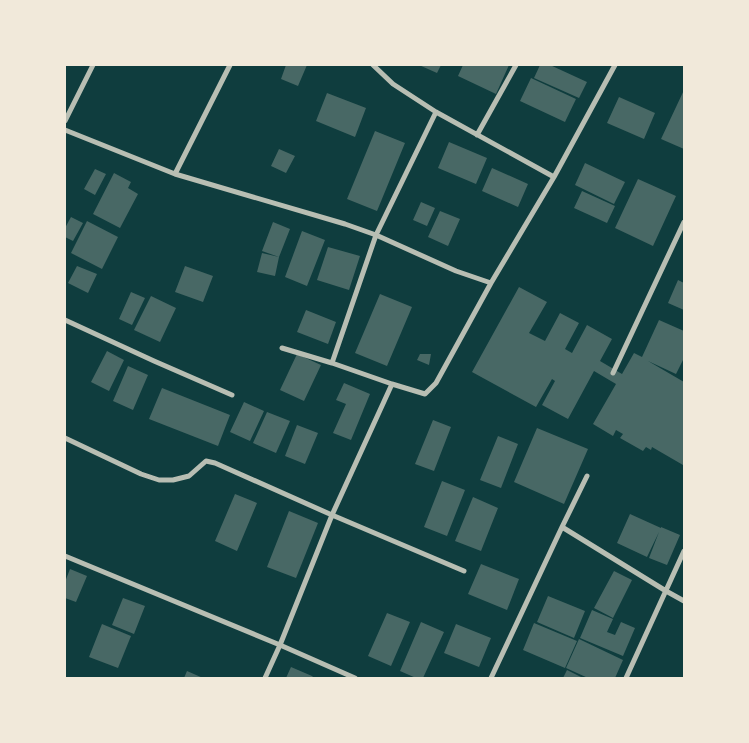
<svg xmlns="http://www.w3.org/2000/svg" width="749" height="743" viewBox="0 0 749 743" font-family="Inter,sans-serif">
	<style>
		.building { fill: #486865 }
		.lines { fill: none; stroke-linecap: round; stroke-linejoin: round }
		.minor { stroke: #b8beb3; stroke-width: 5 }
	</style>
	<rect width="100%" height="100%" fill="#0f3d3e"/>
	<path class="building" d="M286 65H307L298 86 281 79Z
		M419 65H441L437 73Z
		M463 65H509L496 94 458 76Z
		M540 65H550L587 82 579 98 534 78Z
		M531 78 576 99 565 122 520 101Z
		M684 90V149L661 139Z
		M327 93 366 108 355 137 316 121Z
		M619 97 655 113 644 139 607 123Z
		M375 131 405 143 377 211 347 199Z
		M449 142 487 158 476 184 438 168Z
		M279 149 295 156 286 173 271 166Z
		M585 163 625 182 614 204 575 185Z
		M492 168 528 184 518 207 482 191Z
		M95 169 106 174 95 195 84 189Z
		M114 173 131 182 128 188 138 194 120 228 93 214Z
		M638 179 676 196 653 246 615 228Z
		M582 191 615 206 607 223 574 208Z
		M421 202 435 208 427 226 413 220Z
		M440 211 460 219 448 246 428 237Z
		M71 217 83 223 73 241 65 237V228Z
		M87 221 118 237 102 269 71 253Z
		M273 222 290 229 279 257 262 251Z
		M302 231 325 240 307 286 285 277Z
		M328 247 360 256 349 290 317 280Z
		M262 253 279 257 275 276 257 272Z
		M77 266 97 274 88 293 68 283Z
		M185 266 213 276 203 302 175 292Z
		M678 280 684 283V310L668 303Z
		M519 287 547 302 529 333 545 341 560 313 579 323 565 349 572 353 587 325 612 339 600 361 622 374 634 353 642 357 659 320 684 331V358L676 374 648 361 684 382V463L683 465 652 447 651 450 646 447 643 451 620 438 623 434 616 430 613 436 593 424 616 384 594 371 568 419 542 405 555 381 552 379 536 407 472 372Z
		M131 292 145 298 132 325 119 319Z
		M380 294 412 307 387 366 355 353Z
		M151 296 176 308 160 342 134 330Z
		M306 310 336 322 328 344 297 332Z
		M107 351 124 360 109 391 91 382Z
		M297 354 321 365 304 401 280 390Z
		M420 354H431L429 365 417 360Z
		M128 366 148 375 133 410 113 401Z
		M344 383 370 394 351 440 333 433 346 404 336 400Z
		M162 388 230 415 218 446 149 419Z
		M244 402 264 411 250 441 230 432Z
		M267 412 290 421 276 453 253 443Z
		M433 420 451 427 434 471 415 464Z
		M297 425 318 433 305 464 285 456Z
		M537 428 588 449 564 504 514 482Z
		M498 436 518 444 501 488 480 480Z
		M442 481 465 490 447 536 424 527Z
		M235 494 257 503 237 551 215 541Z
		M473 497 498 508 481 551 455 541Z
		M289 511 318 523 296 578 267 567Z
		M630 514 661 528V527L680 535 667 565 649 558 659 532 647 557 617 543Z
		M481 564 519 579 507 610 468 594Z
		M70 569 87 576 76 602 65 598V582Z
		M614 571 632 580 613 618 594 608Z
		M548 596 585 611 574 638 537 622Z
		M123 598 145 606 134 634 112 625Z
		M592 610 613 619 607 632 615 635 621 622 635 628 623 656 580 638Z
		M387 613 410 622 391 666 368 656Z
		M421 622 444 632 423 678H416L400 671Z
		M534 623 577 641 565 668 523 650Z
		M102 624 131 636 118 668 89 657Z
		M456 624 491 638 479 667 444 653Z
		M579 639 623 660 615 678H588L566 668Z
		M291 667 312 676 314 678H286Z
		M567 670 583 678H563Z
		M187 671 203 678H184Z"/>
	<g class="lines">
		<path class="minor" d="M373 65 393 84 436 112 554 177
			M65 121 93 65
			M65 130 175 174 345 224 376 235 456 271 491 283
			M477 135 516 65
			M175 174 230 65
			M65 320 154 361 232 395
			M282 348 332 363 392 384
			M332 363 376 235 436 112
			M613 373 684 222
			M65 438 141 474 159 480H173L189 476 206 461 215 463 332 515 464 571
			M587 476 562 527 666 591 684 601
			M65 556 280 645 355 678
			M265 678 280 645 332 515 392 384 425 394 436 383 491 283 554 177 615 65
			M491 678 562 527
			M626 678 684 551"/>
	</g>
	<rect width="749" height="743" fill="none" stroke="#f1e9da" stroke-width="132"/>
</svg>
